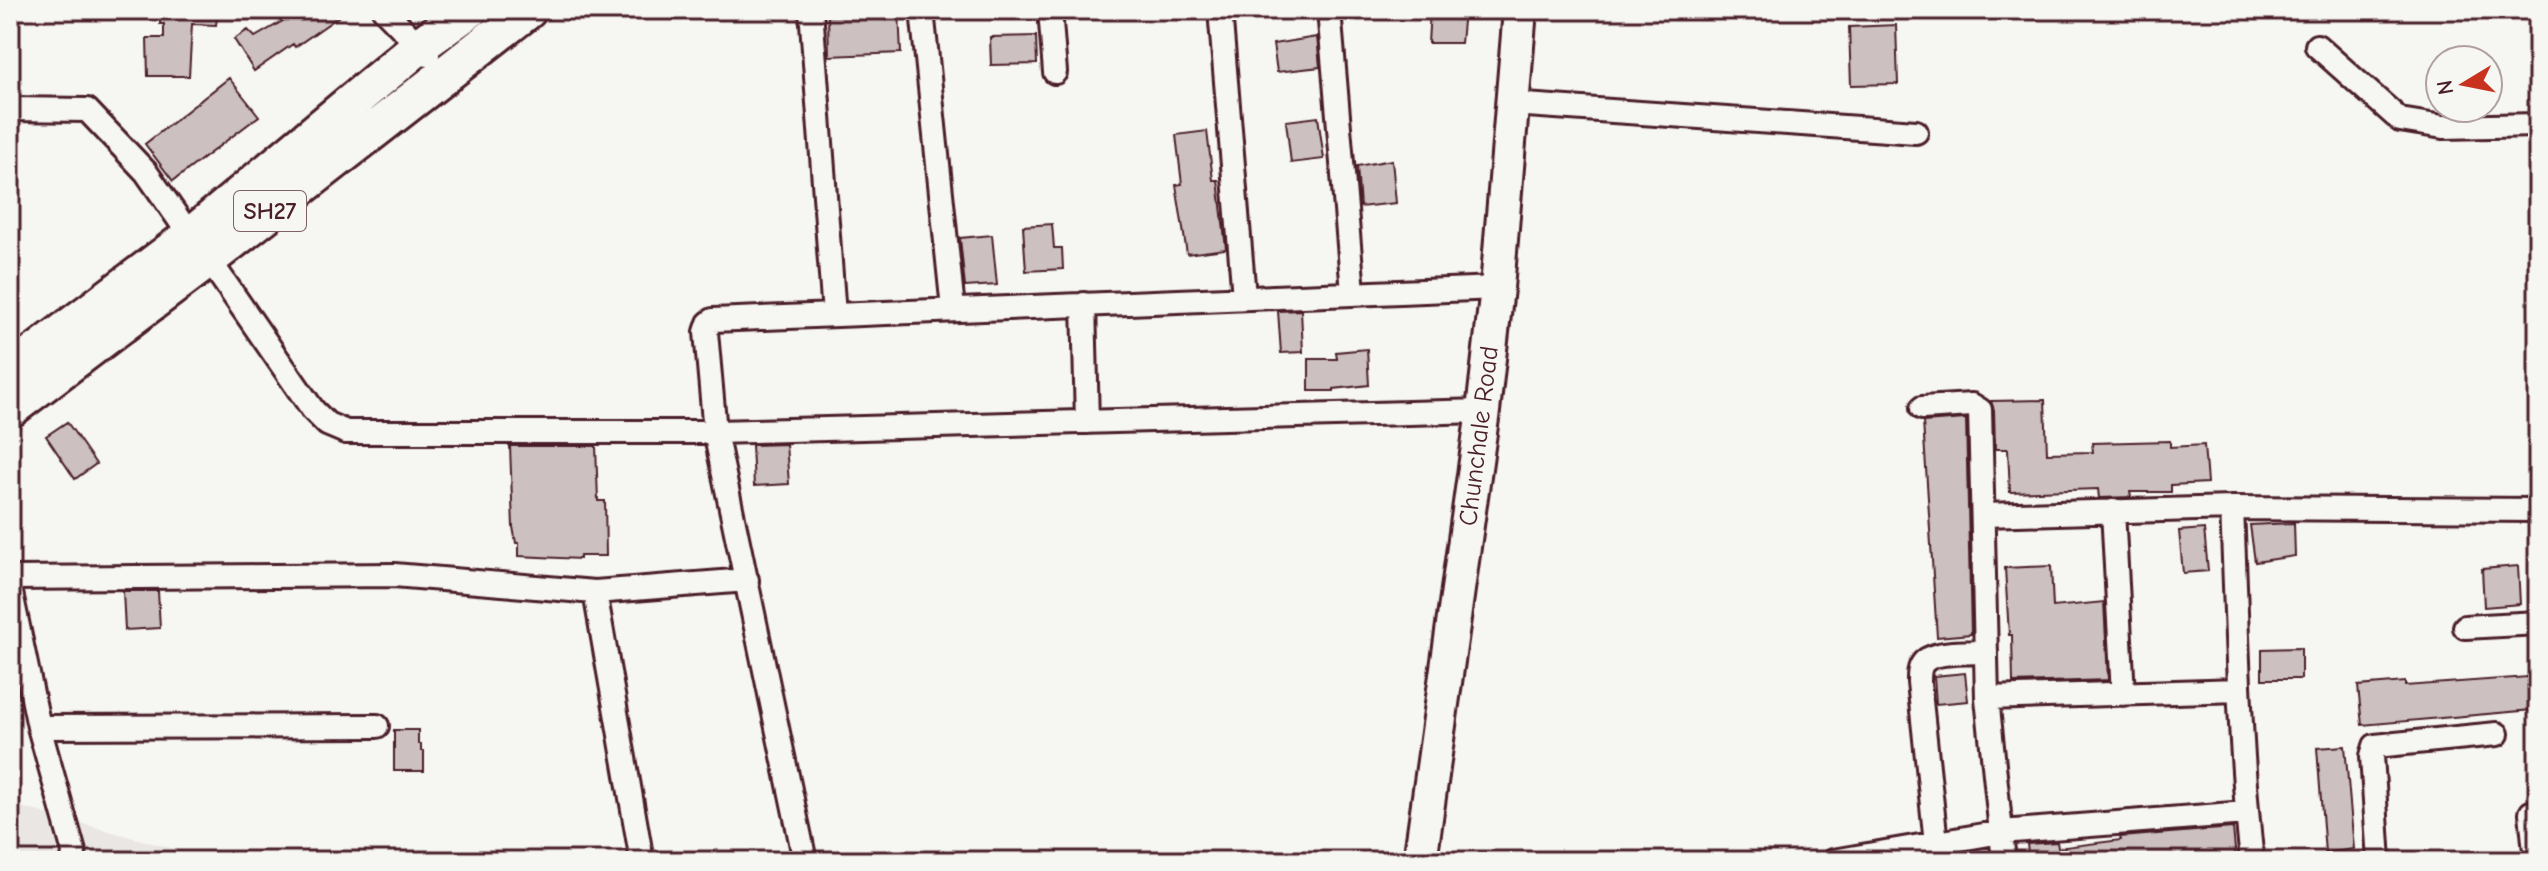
<svg xmlns="http://www.w3.org/2000/svg" width="2548" height="871" viewBox="0 0 2548 871" font-family="'Comic Neue',sans-serif">
	<style>
		.built { fill: #e9e6e3 }
		.building { fill: #ccc1c0; stroke: #4a1f2b; stroke-width: 2 }
		.lines { fill: none; stroke-linecap: round; stroke-linejoin: round }
		.street-casing { stroke: #4a1f2b; stroke-width: 28 }
		.secondary-casing { stroke: #4a1f2b; stroke-width: 38 }
		.primary-casing { stroke: #4a1f2b; stroke-width: 42 }
		.street { stroke: #f6f6f2; stroke-width: 22 }
		.secondary { stroke: #f6f6f2; stroke-width: 32 }
		.primary { stroke: #f6f6f2; stroke-width: 36 }
		.labels { text-anchor: middle; dominant-baseline: central; stroke-width: 6; stroke-linejoin: round; paint-order: stroke }
		.shield { fill: #f6f6f2; stroke: #7e6067; stroke-width: 2 }
		.shield-label { font-size: 24px; font-weight: bold; fill: #4a1f2b }
		.street-label { font-size: 26px; fill: #4a1f2b; stroke: #f6f6f2 }
	</style>
	<rect width="100%" height="100%" fill="#f6f6f2"/>
	<filter id="ink" filterUnits="userSpaceOnUse"><feTurbulence type="fractalNoise" baseFrequency=".0125" numOctaves="2"/><feDisplacementMap in="SourceGraphic" scale="16" xChannelSelector="R" yChannelSelector="G"/><feConvolveMatrix kernelMatrix="1 2 1 2 8 2 1 2 1" color-interpolation-filters="sRGB"/></filter>
	<g filter="url(#ink)">
		<path class="built" d="M10 804 218 861H10Z"/>
		<path class="building" d="M160 10H218L216 25 192 24 189 76H148L147 38H164V24H160Z
			M302 10H348L295 47 293 44 254 71 234 39 248 30 255 37Z
			M849 10 899 12 901 53 829 56 828 16 849 15Z
			M1430 10H1464L1461 43H1428Z
			M1896 25 1898 84 1851 85 1849 27Z
			M1036 36 1037 64 991 65 990 37Z
			M1317 37 1320 67 1277 72 1273 44Z
			M229 78 259 116 173 181 145 144Z
			M1318 117 1324 159 1291 163 1286 121Z
			M1207 131 1213 180H1218L1226 249 1187 254 1176 185 1182 184 1176 135Z
			M1392 160 1396 203 1360 207 1357 166Z
			M1052 224 1054 248H1062L1063 269 1026 271 1023 226Z
			M992 235 997 285 965 287 960 238Z
			M1301 310 1303 352 1281 353 1278 311Z
			M1367 349 1369 385 1334 389V391H1309V359H1337L1336 352Z
			M2045 400 2047 453 2093 452 2092 443 2170 441V447L2204 445 2207 483 2171 485V492H2130L2131 497 2099 498 2098 489 2010 492 2008 449H1995L1994 410 1991 401Z
			M1966 419 1971 634 1937 637 1923 422Z
			M67 422 96 464 75 479 46 436Z
			M786 444 789 484 754 486 752 445Z
			M510 446H596L598 501H605L606 556H580V559L519 556V543H516L513 527Z
			M2294 523 2295 556 2255 562 2250 525Z
			M2204 529 2208 571 2183 573 2179 531Z
			M2051 566 2053 607 2104 602 2108 680 2013 683 2012 635H2009L2005 568Z
			M2518 566 2520 604 2484 607 2482 569Z
			M123 591H158L160 628 125 630Z
			M2301 648V679H2262V649Z
			M1965 673 1968 701 1936 704 1934 676Z
			M2528 677 2532 710 2362 725 2358 686 2405 682V686Z
			M394 730H418V744H421V751H424V771H394Z
			M2345 746 2354 849 2325 853 2317 748Z
			M2233 828 2236 861H2029L2027 844 2057 842 2058 848 2121 840 2120 837Z"/>
		<g class="lines">
			<g class="street-casing">
				<path id="street" d="M384 10 428 55
					M811 10 834 315
					M922 10 953 309
					M1050 10 1055 72
					M1220 10 1244 297
					M1329 10 1353 292
					M2317 46 2400 120 2443 127 2538 125
					M1511 104 1916 132
					M10 109 87 110 146 172 185 228 192 235 313 410 327 424 346 432H715L1483 411
					M1084 304 1087 422
					M1922 408 1972 405 1980 410 1987 698 2004 861
					M2232 508C2237 626 2239 744 2252 861
					M2113 511 2123 694
					M1984 515 2232 508 2538 510
					M10 578 394 575 595 592 747 580
					M10 588 39 727 74 852 73 861
					M595 592 642 861
					M2465 627 2538 623
					M1987 698 2239 690
					M39 727 377 726
					M2531 813 2536 861
					M1936 843 1919 682C1919 675 1919 668 1923 663 1933 650 1971 653 1986 652
					M805 861 715 432 706 332 709 323 713 320 1497 288
					M1833 861 2001 832 2246 813
					M2379 861 2372 756 2375 746 2497 734"/>
			</g>
			<g class="secondary-casing">
				<path id="secondary" d="M1420 861 1483 411 1497 288 1520 10"/>
			</g>
			<g class="primary-casing">
				<path id="primary" d="M10 372 192 235 419 46 469 10
					M10 409 209 259 528 10"/>
			</g>
			<use href="#street" class="street"/>
			<use href="#secondary" class="secondary"/>
			<use href="#primary" class="primary"/>
		</g>
	</g>
	<g class="labels">
		<rect class="shield" x="234" y="191" width="72" height="40" rx="6"/>
		<g class="shield-label">
			<text x="270" y="211">SH27</text>
		</g>
		<g class="street-label">
			<text transform="translate(1479 436) rotate(-83)">Chunchale Road</text>
		</g>
	</g>
	<rect width="2548" height="871" fill="none" stroke="#f6f6f2" stroke-width="40"/>
	<rect x="20" y="20" width="2508" height="831" fill="none" stroke="#4a1f2b" stroke-width="3" filter="url(#ink)"/>
	<g transform="translate(2464 84) rotate(260)"><circle r="38" fill="#f6f6f2" stroke="#b1a0a2" stroke-width="2"/>
	<path d="M0-6L14 30L0 20L-14 30Z" fill="#c8321e"/>
	<text y="-12" font-size="22" font-weight="bold" text-anchor="middle" fill="#4a1f2b">N</text>
	</g>
</svg>
